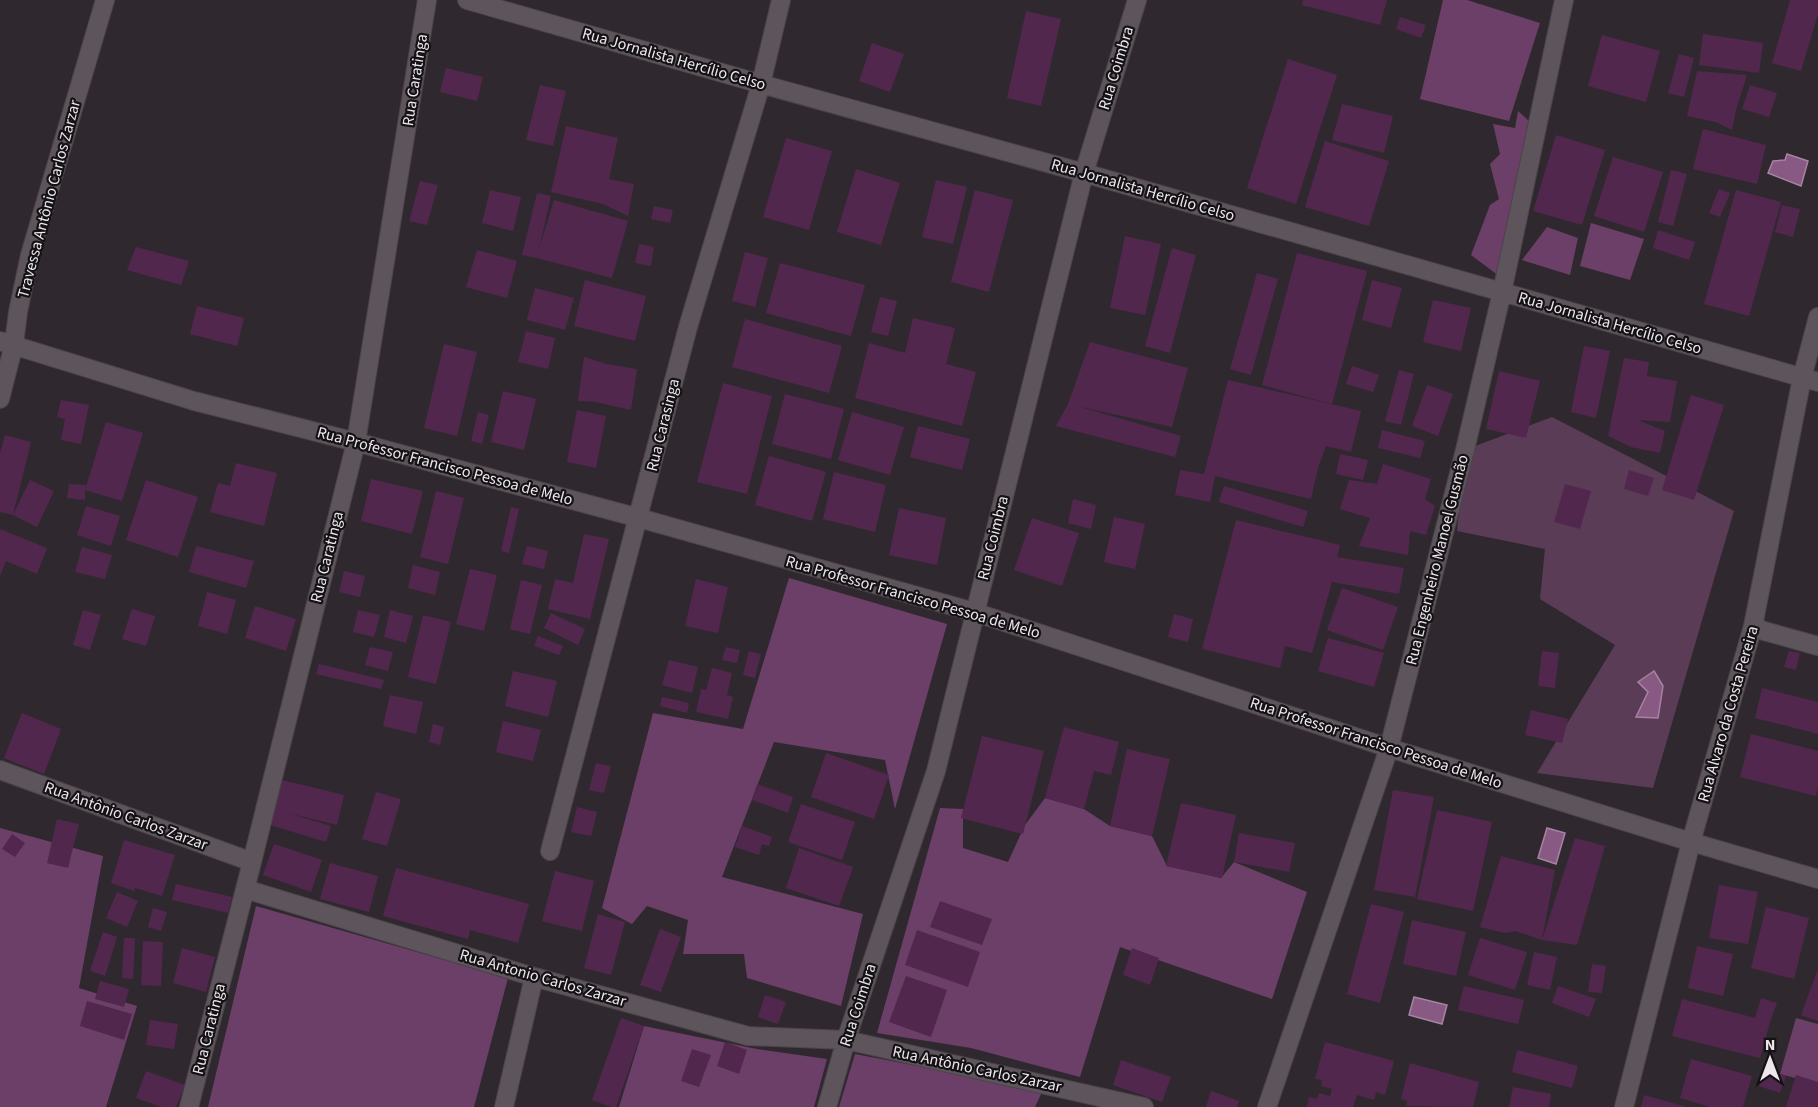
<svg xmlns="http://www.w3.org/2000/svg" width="1818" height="1107" viewBox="0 0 1818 1107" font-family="'Source Sans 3',sans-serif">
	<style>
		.green { fill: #5a3c56 }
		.forest { fill: #6b3f67 }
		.water { fill: #885982; stroke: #a684a2; stroke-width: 1.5 }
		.building { fill: #52274e }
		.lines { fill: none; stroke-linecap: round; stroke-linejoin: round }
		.minor-casing { stroke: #4b444a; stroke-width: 20 }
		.minor { stroke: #5d545c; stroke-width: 18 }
		.labels { text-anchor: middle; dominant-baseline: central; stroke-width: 4.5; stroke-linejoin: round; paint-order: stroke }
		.street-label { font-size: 16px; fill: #ede7ec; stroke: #151215 }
	</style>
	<rect width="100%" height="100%" fill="#30282f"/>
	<path class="green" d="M1552 417 1734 511 1653 788 1537 773 1615 645 1540 599 1545 549 1457 531 1465 450Z"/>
	<path class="forest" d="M1443 0H1467L1540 23 1509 121 1420 99Z
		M1518 111 1541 132 1499 276 1471 255 1490 205 1499 199 1490 164 1500 154 1493 124 1515 128Z
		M1591 223 1644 239 1630 280 1580 266Z
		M1547 227 1578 238 1570 275 1522 260Z
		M789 578 947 624 895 809 885 760 774 742 722 877 863 914 841 1006 747 978 744 954H683L688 920 647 906 632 924 602 908 653 713 743 729Z
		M1045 798 1084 809 1110 826 1152 836 1167 866 1221 878 1234 862 1307 892 1272 999 1120 947 1080 1077 971 1048 877 1033 940 808 963 809V848L1008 862 1025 825Z
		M0 828 103 856 79 988 137 1006 106 1107H0Z
		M256 906 508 978 474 1107H208Z
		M1796 1018 1818 1024V1084L1780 1074Z
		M644 1026 757 1049 827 1059 814 1107H619Z
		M855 1054 1043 1090 1035 1107H839Z"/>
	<path class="water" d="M1787 154 1808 161 1801 186 1768 173 1773 161 1785 160Z
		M1654 671 1663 686 1658 718 1636 717 1648 692 1638 682Z
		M1547 828 1565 833 1556 864 1538 858Z
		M1414 997 1447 1005 1442 1024 1409 1015Z"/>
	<path class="building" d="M1303 0H1387L1380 25 1302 5Z
		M1790 0H1818V14L1801 71 1772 63Z
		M1026 11 1061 19 1041 106 1007 98Z
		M1400 17 1426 25 1421 38 1396 29Z
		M1703 34 1763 43 1759 73 1699 65Z
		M1602 35 1660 51 1646 102 1588 86Z
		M872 43 904 54 890 92 859 81Z
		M1679 54 1694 58 1684 97 1668 93Z
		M1288 59 1337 75 1296 204 1247 188Z
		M446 68 483 77 477 101 440 92Z
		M1697 71 1747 75 1736 110 1732 130 1716 122 1687 116Z
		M540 85 566 91 553 146 526 140Z
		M1750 85 1777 93 1769 117 1742 109Z
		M1342 104 1393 116 1384 153 1332 140Z
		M566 126 618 138 609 179 634 184 628 216 603 204 551 192Z
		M1703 129 1766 145 1757 184 1693 169Z
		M1556 135 1605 150 1582 225 1533 211Z
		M786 138 832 151 809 230 763 217Z
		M1325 141 1389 161 1369 226 1305 207Z
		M1613 157 1663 172 1644 232 1594 216Z
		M856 169 900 183 881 245 837 232Z
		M1671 170 1687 174 1673 226 1658 222Z
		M936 180 967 187 953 244 922 237Z
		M420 181 438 185 427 225 409 221Z
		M1719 189 1730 193 1720 217 1709 213Z
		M490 190 521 197 513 231 482 223Z
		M975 190 1013 200 989 292 951 282Z
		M1736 190 1781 202 1749 316 1704 304Z
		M537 193 551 196 539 249 554 200 628 221 612 278 537 258 522 255Z
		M1782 205 1800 209 1793 237 1775 232Z
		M654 206 673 210 670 223 651 219Z
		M1658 230 1695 242 1689 260 1653 248Z
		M1125 236 1161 244 1145 315 1110 308Z
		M639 244 654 247 651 266 635 263Z
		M136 247 189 261 181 285 127 270Z
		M1172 248 1196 255 1170 353 1145 346Z
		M477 250 517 261 507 298 466 287Z
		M745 252 768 258 755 307 732 301Z
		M1297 253 1367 271 1332 404 1262 385Z
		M780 263 865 285 851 336 766 313Z
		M1257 273 1278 279 1251 375 1230 369Z
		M585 280 646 296 635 341 574 326Z
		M1372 280 1402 288 1391 328 1362 320Z
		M535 288 574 298 565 330 527 320Z
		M880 297 897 301 888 336 871 332Z
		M1433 300 1471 308 1461 351 1423 342Z
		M197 306 244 318 237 346 190 334Z
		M913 318 955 328 946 364 976 372 962 426 855 398 869 343 905 353Z
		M745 319 842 346 829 393 732 367Z
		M526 331 555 338 548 369 518 362Z
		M1090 342 1188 368 1172 427 1077 406 1181 436 1175 457 1056 426 1068 404Z
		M444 344 477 352 457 436 424 428Z
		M1584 346 1610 351 1596 418 1571 412Z
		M584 357 606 364 637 369 631 410 596 402 578 401Z
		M1624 358 1649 362 1647 376 1677 381 1670 422 1638 420 1665 431 1660 453 1631 447 1608 436Z
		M1352 366 1379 375 1373 392 1346 384Z
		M1399 370 1414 374 1401 425 1385 421Z
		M1499 371 1540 381 1526 438 1486 429Z
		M1228 380 1361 411 1351 452 1326 446 1318 468 1311 499 1215 476 1210 502 1175 495 1180 470 1204 474Z
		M723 383 772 396 747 494 697 482Z
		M1427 385 1453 394 1438 436 1412 426Z
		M503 391 536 399 524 450 491 442Z
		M785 394 844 409 831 459 772 444Z
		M1691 395 1724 405 1694 500 1662 490Z
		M61 400 89 405 81 444 61 440 65 419 57 417Z
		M577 410 606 416 596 468 567 462Z
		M478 412 489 415 482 444 471 441Z
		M852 412 904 427 890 475 838 460Z
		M106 422 143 433 122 501 85 490V500L67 498 69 484 86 485 85 490Z
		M918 426 970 439 962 470 910 457Z
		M1382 430 1425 441 1420 458 1378 448Z
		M5 435 31 442 13 515 0 512V453Z
		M1340 454 1368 460 1363 480 1336 474Z
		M769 456 826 472 812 521 755 505Z
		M236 463 277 473 264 526 210 512 218 483 230 486Z
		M1383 464 1431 479 1425 499 1435 506 1426 535 1410 531 1408 555 1359 546 1370 518 1340 509 1349 480 1377 484Z
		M1629 470 1654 478 1648 496 1624 489Z
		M834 472 886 485 875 532 823 519Z
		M371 479 423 491 412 534 361 521Z
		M30 480 54 491 37 527 13 515Z
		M146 480 198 497 178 557 126 540Z
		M1565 484 1591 491 1580 529 1554 522Z
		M1224 486 1308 511 1303 527 1219 502Z
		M436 491 464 498 448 564 420 557Z
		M1073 499 1096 505 1091 529 1068 523Z
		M86 506 120 516 111 546 77 535Z
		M511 507 519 509 509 553 501 551Z
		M899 508 946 518 937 565 889 555Z
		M1114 517 1145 524 1135 569 1104 562Z
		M1032 518 1079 533 1062 586 1014 570Z
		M1236 520 1340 545 1337 557 1404 568 1399 594 1332 582 1312 653 1285 646 1280 668 1202 649Z
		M0 529 47 548 37 574 6 561 0 576Z
		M584 534 609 539 590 619 548 609 555 579 573 583Z
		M196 546 254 561 246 588 189 572Z
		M527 546 548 551 544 569 522 564Z
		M82 547 112 555 105 579 75 572Z
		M413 565 440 572 435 595 408 588Z
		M470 569 497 575 484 631 456 624Z
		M344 571 365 576 360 597 339 592Z
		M696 579 728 587 718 633 685 626Z
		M521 580 542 585 530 634 510 629Z
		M1342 588 1398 607 1383 650 1327 630Z
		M207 592 236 600 227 634 198 626Z
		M255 606 296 619 286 651 245 638Z
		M132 609 155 616 146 646 122 639Z
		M83 610 101 615 90 650 73 645Z
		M358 610 380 615 374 637 353 632Z
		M390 610 413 616 406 643 384 637Z
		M551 613 585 629 578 645 544 628Z
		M1174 614 1193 619 1188 642 1168 637Z
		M423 615 451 622 436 684 408 677Z
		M538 636 563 646 559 655 534 646Z
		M1328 638 1384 653 1374 687 1318 671Z
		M370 647 393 652 388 671 365 665Z
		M726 647 740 650 737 663 722 660Z
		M749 651 761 654 755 678 743 675Z
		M1542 651 1559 653 1555 688 1538 686Z
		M1789 651 1800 653 1796 670 1784 667Z
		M669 660 698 667 692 693 662 685Z
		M319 664 384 680 381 689 316 674Z
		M712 668 732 673 727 695 733 697 728 719 696 712 701 689 706 690Z
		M513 671 557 681 548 717 505 706Z
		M1762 688 1818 702V734L1755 718Z
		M390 695 423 702 416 734 383 726Z
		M662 697 689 703 687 713 660 706Z
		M1531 710 1568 719 1562 743 1525 735Z
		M22 713 61 729 44 774 4 758Z
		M503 721 541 730 533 761 496 752Z
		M433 724 444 727 440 745 429 742Z
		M1064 727 1119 742 1111 775 1094 771 1084 809 1045 798Z
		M1751 734 1818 751V787L1816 796 1740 777Z
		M982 736 1044 751 1023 834 961 818Z
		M1127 749 1170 759 1152 836 1110 826Z
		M826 753 889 775 874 819 811 797Z
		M596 763 611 766 604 793 589 790Z
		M282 780 344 795 337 825 288 813 331 826 326 842 270 825Z
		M757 784 793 797 788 813 752 800Z
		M1393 790 1434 797 1415 897 1374 890Z
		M376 792 401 799 387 846 362 839Z
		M1181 803 1236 815 1222 878 1166 866Z
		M801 804 855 822 842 860 788 842Z
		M577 807 597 812 591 836 571 832Z
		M1437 810 1492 822 1473 911 1417 899Z
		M57 819 79 824 68 868 47 863Z
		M742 826 772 837 769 846 762 844 759 855 735 847Z
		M1239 833 1295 843 1289 872 1234 862Z
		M12 834 25 843 15 857 2 849Z
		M1575 838 1605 846 1577 945 1542 940Z
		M124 840 175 855 162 896 135 888 134 891 111 883Z
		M274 844 322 860 311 892 263 875Z
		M799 848 853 867 839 906 786 888Z
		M1501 856 1555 870 1542 940 1516 931 1505 933 1480 927Z
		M330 863 378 876 369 912 320 899Z
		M396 868 529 904 518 943 470 930 468 939 383 916Z
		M555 871 594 881 582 931 542 921Z
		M176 884 232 897 228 913 172 900Z
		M1719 885 1758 892 1748 944 1709 938Z
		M117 892 138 901 127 927 106 918Z
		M940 901 992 919 982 945 930 927Z
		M1371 904 1404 912 1380 1003 1347 994Z
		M1766 907 1809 918 1794 979 1751 968Z
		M153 908 167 912 161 931 148 927Z
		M598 914 625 922 611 975 584 968Z
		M1412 920 1466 932 1456 976 1403 964Z
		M660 929 681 937 661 992 640 985Z
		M917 930 980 952 968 987 905 965Z
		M103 932 117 937 105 976 90 971Z
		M124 938H135L133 979 122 978Z
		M1480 938 1527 952 1515 990 1468 975Z
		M143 941 163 942 161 986 141 985Z
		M1697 946 1733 954 1723 996 1688 988Z
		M182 948 215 957 206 992 173 983Z
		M1132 948 1159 958 1150 985 1123 975Z
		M1534 952 1557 957 1550 990 1527 985Z
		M1592 964 1606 966 1602 993 1588 992Z
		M1818 969V1021L1801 1015Z
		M906 976 947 990 931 1037 889 1022Z
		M100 981 129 989 124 1007 95 999Z
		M1464 986 1524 1000 1518 1024 1458 1010Z
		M1558 986 1596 999 1589 1017 1552 1003Z
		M765 995 786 1002 778 1024 758 1017Z
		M1761 998 1777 1003 1770 1022 1760 1058 1672 1036 1682 999 1755 1018Z
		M87 1001 132 1014 124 1040 80 1026Z
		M621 1018 644 1026 616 1107H611L592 1100Z
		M150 1020 178 1024 174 1049 146 1045Z
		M725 1042 747 1050 739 1074 717 1066Z
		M1325 1042 1394 1061 1385 1095 1376 1092 1374 1100 1357 1095 1353 1107H1307L1309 1097 1317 1099 1319 1093 1330 1096 1332 1089 1321 1086 1322 1080 1315 1079Z
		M692 1049 711 1055 699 1087 681 1081Z
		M1517 1050 1578 1066 1572 1088 1512 1072Z
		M1691 1059 1752 1076 1743 1107H1710L1680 1098Z
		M1121 1060 1171 1077 1162 1102 1113 1085Z
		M1410 1063 1479 1082 1473 1107 1406 1106 1407 1101 1401 1099Z
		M1765 1069 1786 1076 1780 1093 1759 1086Z
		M146 1071 185 1085 176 1107H161L136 1098Z
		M1796 1075 1818 1082V1107H1786Z
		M1513 1087 1551 1094 1549 1107H1509Z
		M1211 1091 1239 1101 1237 1107H1206Z
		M1644 1095 1684 1106V1107H1641Z"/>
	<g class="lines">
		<g class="minor-casing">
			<path id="minor" d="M467 0 761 84 1084 173 1818 382
				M0 341 194 401 356 442 639 518 974 612 1389 748 1691 842 1818 879
				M0 399 14 344 18 312 30 255 105 0
				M1753 626 1764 631 1818 646
				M0 770 252 862
				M550 851 688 327 761 84 781 0
				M245 889 534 977 748 1036 846 1040 1144 1107
				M189 1107 252 862 356 442 427 0
				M504 1107 534 977
				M827 1107 846 1040 936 771 1084 173 1137 0
				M1267 1107 1389 748 1465 450 1502 292 1564 0
				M1624 1107 1691 842 1753 626 1802 378 1818 317"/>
		</g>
		<use href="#minor" class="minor"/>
	</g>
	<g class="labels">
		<g class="street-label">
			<text transform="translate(674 59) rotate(16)">Rua Jornalista Hercílio Celso</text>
			<text transform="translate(1116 68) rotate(-73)">Rua Coimbra</text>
			<text transform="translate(415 80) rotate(-81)">Rua Caratinga</text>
			<text transform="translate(1143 190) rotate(16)">Rua Jornalista Hercílio Celso</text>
			<text transform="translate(49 199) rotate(-75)">Travessa Antônio Carlos Zarzar</text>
			<text transform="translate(1610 323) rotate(16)">Rua Jornalista Hercílio Celso</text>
			<text transform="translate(663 425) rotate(-76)">Rua Carasinga</text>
			<text transform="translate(445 466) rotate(15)">Rua Professor Francisco Pessoa de Melo</text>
			<text transform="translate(993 538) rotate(-76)">Rua Coimbra</text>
			<text transform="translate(327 557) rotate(-76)">Rua Caratinga</text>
			<text transform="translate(1437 560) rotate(-76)">Rua Engenheiro Manoel Gusmão</text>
			<text transform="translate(913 597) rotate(16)">Rua Professor Francisco Pessoa de Melo</text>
			<text transform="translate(1728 714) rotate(-74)">Rua Alvaro da Costa Pereira</text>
			<text transform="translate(1376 743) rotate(18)">Rua Professor Francisco Pessoa de Melo</text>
			<text transform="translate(126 816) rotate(20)">Rua Antônio Carlos Zarzar</text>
			<text transform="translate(543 978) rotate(16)">Rua Antonio Carlos Zarzar</text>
			<text transform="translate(858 1005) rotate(-72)">Rua Coimbra</text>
			<text transform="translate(209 1029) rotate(-76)">Rua Caratinga</text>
			<text transform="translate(977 1069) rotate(12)">Rua Antônio Carlos Zarzar</text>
		</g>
	</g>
	<g transform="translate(1770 1059)" stroke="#151215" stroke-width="4.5" paint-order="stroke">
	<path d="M0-4.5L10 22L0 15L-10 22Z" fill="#ede7ec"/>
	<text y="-9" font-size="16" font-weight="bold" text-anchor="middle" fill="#ede7ec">N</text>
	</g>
</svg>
